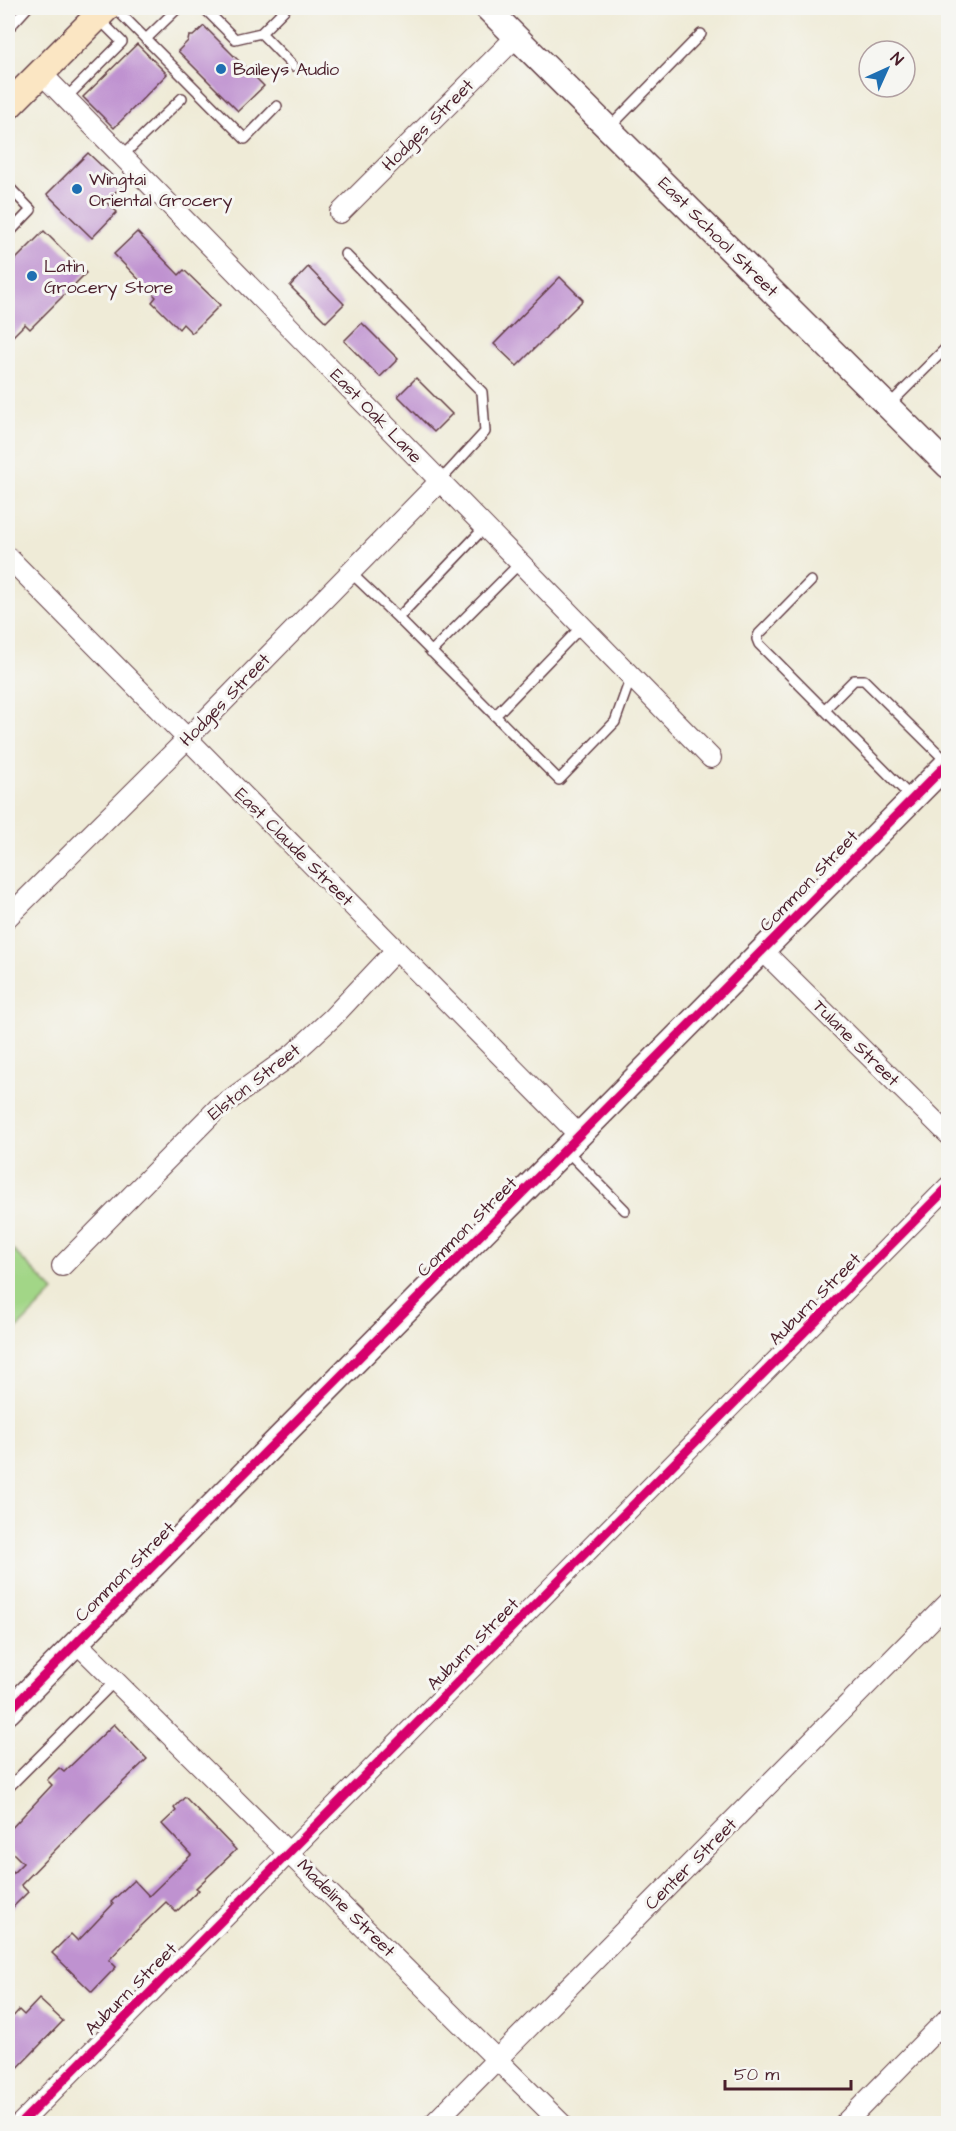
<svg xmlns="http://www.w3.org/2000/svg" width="956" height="2131" viewBox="0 0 956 2131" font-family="'Architects Daughter',sans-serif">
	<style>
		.green { fill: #a2d687; stroke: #767a59; stroke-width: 1.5 }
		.building { fill: #bf92d0 }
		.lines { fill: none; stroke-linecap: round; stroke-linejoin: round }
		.service-casing { stroke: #633e45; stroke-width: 12 }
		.minor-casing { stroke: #633e45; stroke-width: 22 }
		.tertiary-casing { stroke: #633e45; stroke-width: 27 }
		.secondary-casing { stroke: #633e45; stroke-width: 30 }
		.service { stroke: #fff; stroke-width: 9 }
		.minor { stroke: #fff; stroke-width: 20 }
		.tertiary { stroke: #fff; stroke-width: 24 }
		.secondary { stroke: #fbe6c3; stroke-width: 27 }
		.cycleway-casing { stroke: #f6f6f2; stroke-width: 13 }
		.cycleway { stroke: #d6006c; stroke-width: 9 }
		.poi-dot { fill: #1f6fb2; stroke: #f6f6f2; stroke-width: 2 }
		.labels { text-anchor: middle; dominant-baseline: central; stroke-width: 6; stroke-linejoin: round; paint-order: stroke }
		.poi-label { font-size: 18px; fill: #4a1f2b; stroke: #f6f6f2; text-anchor: start }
		.street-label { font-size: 18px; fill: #4a1f2b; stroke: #f6f6f2 }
	</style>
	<rect width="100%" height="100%" fill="#f6f6f2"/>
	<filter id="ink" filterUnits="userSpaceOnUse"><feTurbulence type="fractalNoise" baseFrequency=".0167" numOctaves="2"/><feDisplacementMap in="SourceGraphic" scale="12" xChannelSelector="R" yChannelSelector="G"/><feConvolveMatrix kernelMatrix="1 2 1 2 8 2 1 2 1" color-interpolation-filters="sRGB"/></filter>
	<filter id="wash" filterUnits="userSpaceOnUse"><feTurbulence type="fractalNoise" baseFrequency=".008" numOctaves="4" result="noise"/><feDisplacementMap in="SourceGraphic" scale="24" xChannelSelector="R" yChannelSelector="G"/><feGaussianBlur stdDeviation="1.35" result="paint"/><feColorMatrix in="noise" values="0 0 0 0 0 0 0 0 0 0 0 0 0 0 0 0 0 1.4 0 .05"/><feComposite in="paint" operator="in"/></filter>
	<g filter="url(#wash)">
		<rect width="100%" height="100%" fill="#efebd7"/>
		<path class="green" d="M8 1245 54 1291 8 1338Z"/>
		<g id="blocks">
			<path class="building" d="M204 26 264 86 238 111 178 51 188 41 189 36H193Z
				M137 44 167 74 114 128 83 97Z
				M88 153 122 185 106 202 117 212 92 238 47 194Z
				M44 231 86 273 30 329 25 324 8 341V267Z
				M137 232 179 275 184 270 220 305 192 333 183 324 179 329 152 302 156 297 114 254Z
				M308 267 344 304 326 322 290 286Z
				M560 277 583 300 517 366 494 344Z
				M362 323 398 359 380 377 344 341Z
				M416 378 452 414 434 432 398 396Z
				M114 1724 147 1759 100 1804 21 1885 28 1892 8 1912V1871L11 1875 23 1863 8 1848V1832L52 1785 47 1780 59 1768 64 1772Z
				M185 1797 236 1850 196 1888 199 1890 176 1912 166 1902 139 1928 109 1960 116 1967 92 1992 52 1953 71 1934 78 1941 113 1904 111 1902 134 1880 149 1896 191 1855 162 1824 176 1811 174 1808Z
				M39 1999 63 2021 8 2078V2022L19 2010 24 2015Z"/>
		</g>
	</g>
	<g filter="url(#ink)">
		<use href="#blocks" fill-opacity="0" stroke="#633e45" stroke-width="1.5"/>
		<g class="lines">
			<g class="service-casing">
				<path id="service" d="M115 8 245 139 277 106
					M204 8 235 39 261 33 286 8
					M8 29 27 8
					M261 33 293 66
					M146 39 178 8
					M66 98 122 42 98 18
					M609 128 701 34
					M122 156 182 98
					M8 186 31 210 8 234
					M345 254 482 392 485 432 440 481
					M888 406 948 346
					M485 527 398 618 559 780 615 722 631 677
					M350 572 398 618
					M811 581 759 634 757 639 759 644 911 797
					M431 652 520 563
					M824 710 854 680H864L947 762
					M495 716 582 626
					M566 1150 625 1210
					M8 1788 115 1681"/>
			</g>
			<g class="minor-casing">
				<path id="minor" d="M41 73 711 758
					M340 213 516 37
					M8 557 580 1136
					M8 917 187 739 440 481
					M763 951 948 1134
					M62 1266 217 1109 293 1054 332 1018 396 950
					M77 1643 562 2124
					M20 2124 948 1187
					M433 2124 948 1603
					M844 2124 948 2018"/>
			</g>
			<g class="tertiary-casing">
				<path id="tertiary" d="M487 8 948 466
					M8 1712 948 763"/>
			</g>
			<g class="secondary-casing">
				<path id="secondary" d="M8 106 106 8"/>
			</g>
			<use href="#service" class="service"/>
			<use href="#minor" class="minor"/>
			<use href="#tertiary" class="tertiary"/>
			<use href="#secondary" class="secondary"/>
			<g class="cycleway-casing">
				<path id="cycleway" d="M8 1712 948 763
					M20 2124 948 1187"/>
			</g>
			<use href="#cycleway" class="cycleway"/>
		</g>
	</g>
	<g class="poi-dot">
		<circle cx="221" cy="69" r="6"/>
		<circle cx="77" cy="189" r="6"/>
		<circle cx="32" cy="276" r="6"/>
	</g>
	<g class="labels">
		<g class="poi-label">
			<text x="233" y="69">Baileys Audio</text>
			<text x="89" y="179">Wingtai<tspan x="89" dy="21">Oriental Grocery</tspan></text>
			<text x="44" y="266">Latin<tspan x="44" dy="21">Grocery Store</tspan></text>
		</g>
		<g class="street-label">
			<text transform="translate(428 125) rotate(-45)">Hodges Street</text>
			<text transform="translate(718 237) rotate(45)">East School Street</text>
			<text transform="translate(376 416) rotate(46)">East Oak Lane</text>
			<text transform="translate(225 700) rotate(-46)">Hodges Street</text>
			<text transform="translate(294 847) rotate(45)">East Claude Street</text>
			<text transform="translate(809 881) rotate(-46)">Common Street</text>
			<text transform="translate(856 1043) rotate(45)">Tulane Street</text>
			<text transform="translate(254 1082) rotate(-38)">Elston Street</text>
			<text transform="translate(467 1227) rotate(-45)">Common Street</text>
			<text transform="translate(815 1299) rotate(-45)">Auburn Street</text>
			<text transform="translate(125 1572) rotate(-45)">Common Street</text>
			<text transform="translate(473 1644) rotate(-45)">Auburn Street</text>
			<text transform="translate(691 1864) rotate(-45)">Center Street</text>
			<text transform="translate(346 1908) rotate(45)">Madeline Street</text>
			<text transform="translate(131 1989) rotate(-45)">Auburn Street</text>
		</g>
	</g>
	<rect width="956" height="2131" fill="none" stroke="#f6f6f2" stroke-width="30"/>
	<g transform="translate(887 69) rotate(45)"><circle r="28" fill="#f6f6f2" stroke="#b1a0a2" stroke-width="1.5"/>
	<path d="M0-4.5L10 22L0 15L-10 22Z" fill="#1f6fb2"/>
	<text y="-9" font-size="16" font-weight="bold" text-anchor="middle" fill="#4a1f2b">N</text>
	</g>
	<path d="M725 2080v9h126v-9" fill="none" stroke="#4a1f2b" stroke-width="3"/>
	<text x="734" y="2080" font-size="18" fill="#4a1f2b" stroke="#f6f6f2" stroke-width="4.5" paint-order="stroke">50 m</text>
</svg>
